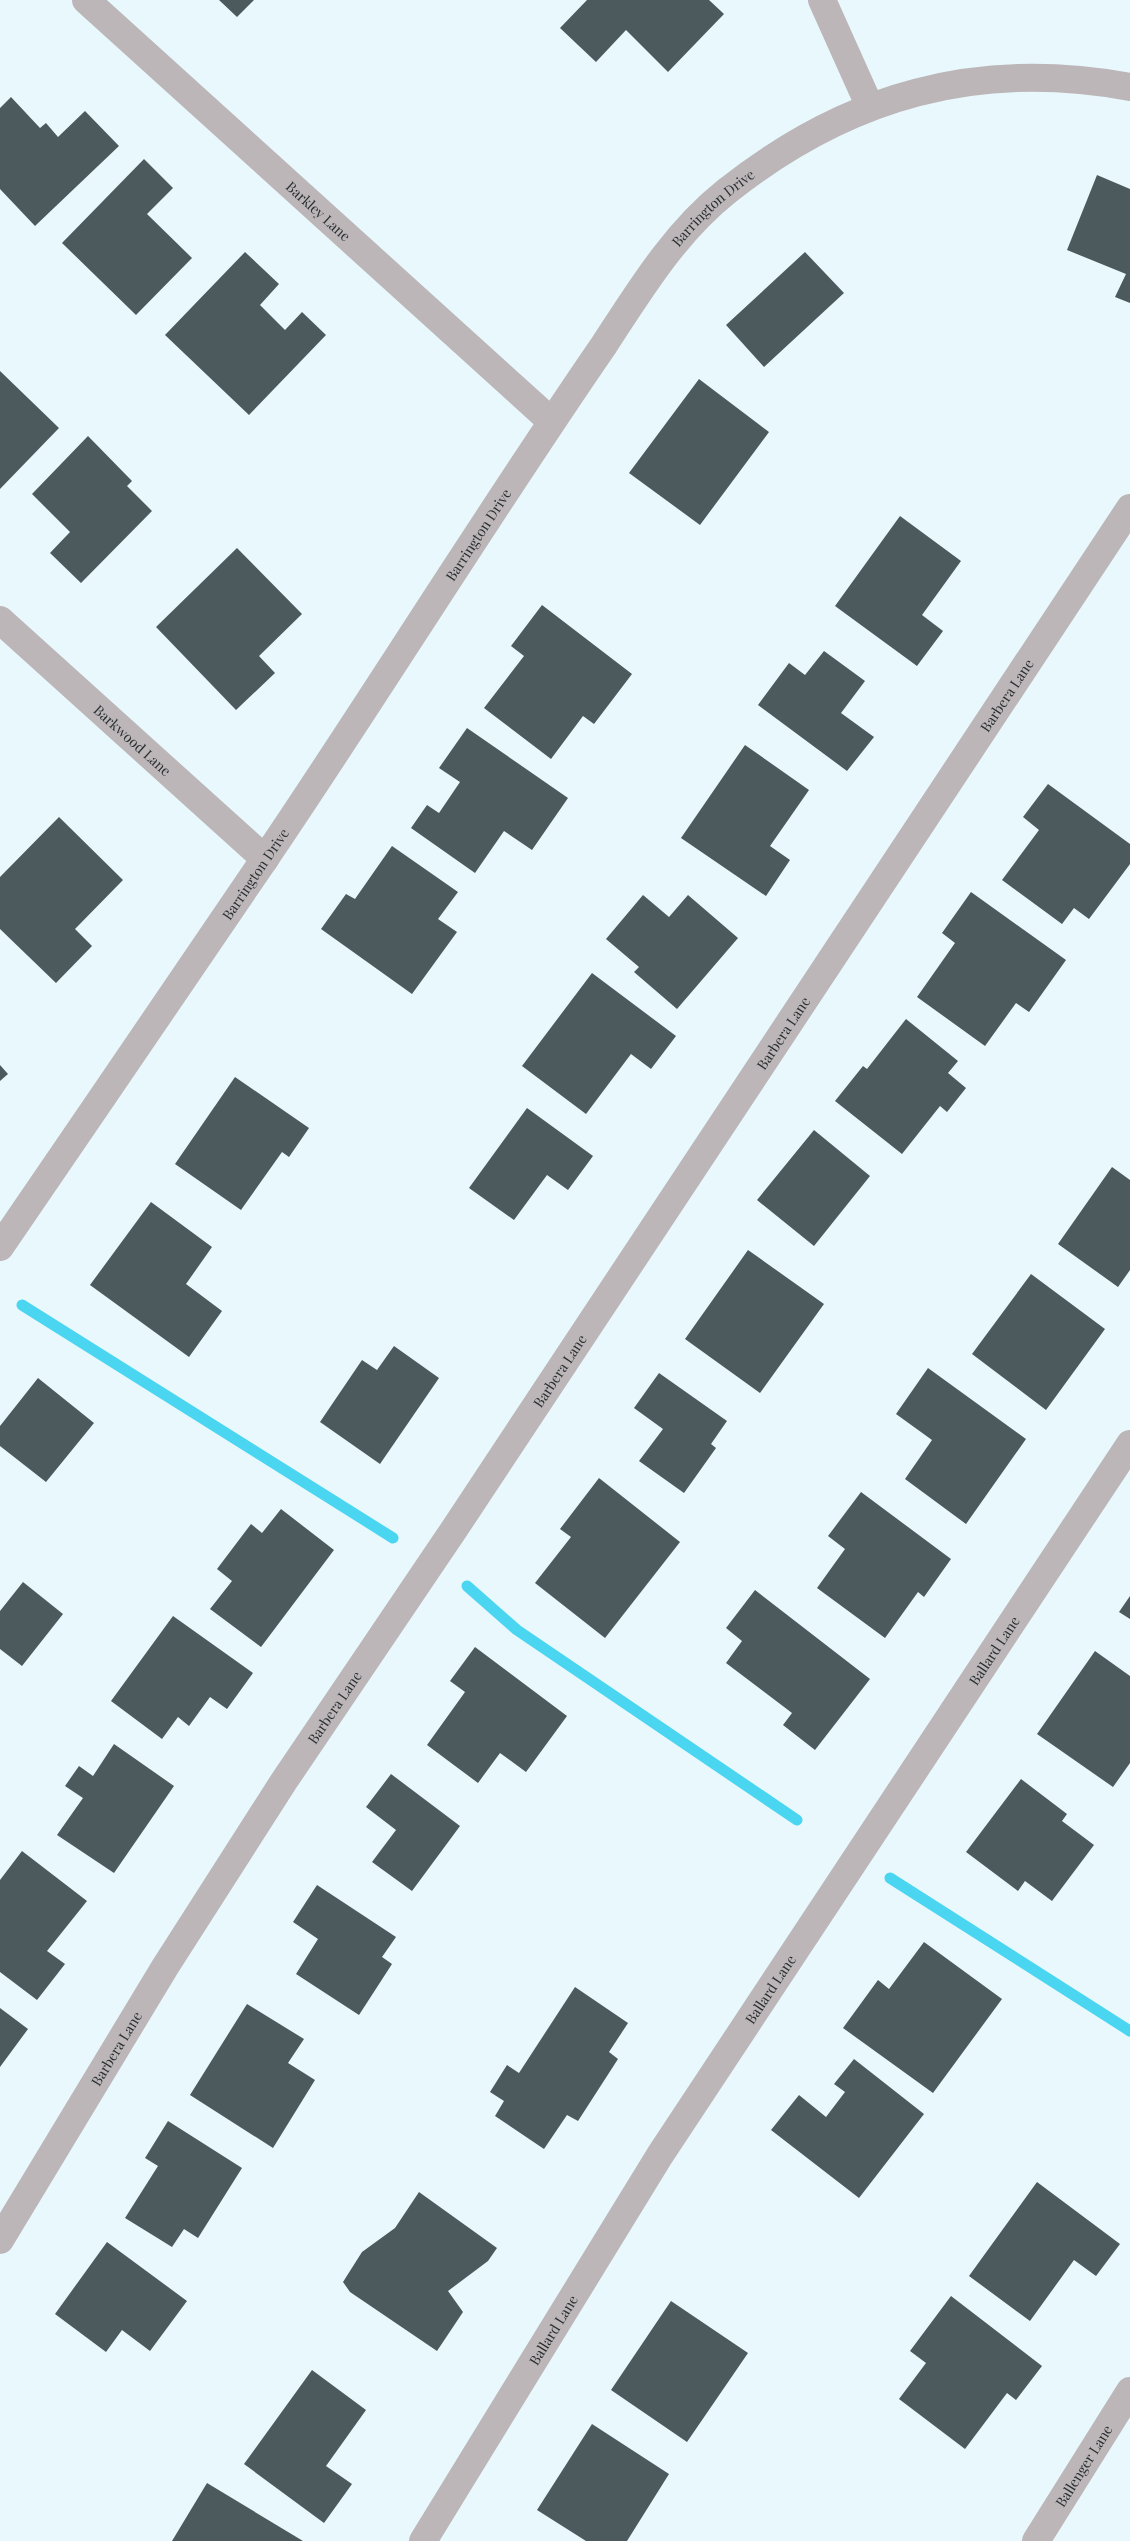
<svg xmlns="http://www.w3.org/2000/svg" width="1130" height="2541" viewBox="0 0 1130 2541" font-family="'Playfair Display',serif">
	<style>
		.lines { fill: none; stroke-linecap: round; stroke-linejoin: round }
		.stream { stroke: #4ad5f0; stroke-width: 11 }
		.building { fill: #4c5a5d }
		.minor { stroke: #bcb6b9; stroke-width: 28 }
		.labels { text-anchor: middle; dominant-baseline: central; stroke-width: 5; stroke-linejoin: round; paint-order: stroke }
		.street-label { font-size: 14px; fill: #292f30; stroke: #fff }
	</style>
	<rect width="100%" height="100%" fill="#e8f8fc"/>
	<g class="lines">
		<path class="stream" d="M22 1305 393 1538
			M467 1586 517 1630 797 1820
			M890 1878 1130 2031"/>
	</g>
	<path class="building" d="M219 0H254L237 17Z
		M587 0H709L724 14 668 72 626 30 596 62 560 28Z
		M11 97 40 128 46 123 58 137 85 111 119 146 35 226 0 189V108Z
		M144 159 173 188 147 214 192 258 136 315 62 243Z
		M1097 175 1130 189V303L1115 297 1126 274 1067 250Z
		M245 252 279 284 260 305 285 330 302 312 326 335 249 415 165 335Z
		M805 252 844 293 764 367 726 325Z
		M0 371 59 428 0 489Z
		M699 379 769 432 700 525 629 473Z
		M88 436 132 481 127 486 152 511 81 583 50 553 70 532 32 494Z
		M900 516 961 561 922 615 943 631 917 666 835 606Z
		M237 548 302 614 259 656 275 673 236 710 156 627Z
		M542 605 632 674 594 724 583 716 551 759 484 708 524 656 511 646Z
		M824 651 865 681 841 713 874 737 847 771 758 705 789 663 805 675Z
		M467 728 568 798 532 850 504 831 475 873 411 828 427 805 439 813 460 782 439 768Z
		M745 745 809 790 770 846 790 860 766 896 681 838Z
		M1048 784 1130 844V864L1089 919 1074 908 1062 924 1002 880 1039 830 1023 817Z
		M59 817 123 880 75 929 92 946 56 983 0 929V877Z
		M392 846 458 892 438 919 457 932 412 994 321 929 346 894 355 899Z
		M971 892 1066 960 1029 1012 1016 1003 985 1046 917 997 955 943 942 933Z
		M643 895 669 917 688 895 738 938 677 1009 634 972 639 967 606 939Z
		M592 973 676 1036 651 1069 631 1054 586 1114 522 1066Z
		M906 1019 958 1061 948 1073 966 1088 947 1112 940 1106 902 1154 835 1101 863 1066 867 1069Z
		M0 1065 8 1074 0 1081Z
		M235 1077 309 1128 289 1157 282 1152 241 1210 175 1164Z
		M527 1108 593 1156 568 1190 547 1175 514 1220 469 1188Z
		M814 1130 870 1176 814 1246 757 1200Z
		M1112 1167 1130 1180V1270L1118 1287 1058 1244Z
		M151 1202 212 1247 186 1284 222 1311 189 1357 90 1285Z
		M748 1250 824 1304 760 1393 685 1339Z
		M1031 1274 1105 1329 1046 1410 972 1354Z
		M394 1346 439 1378 380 1464 320 1422 362 1360 377 1370Z
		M928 1368 1026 1439 966 1524 905 1479 932 1440 896 1414Z
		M659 1373 727 1421 711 1444 716 1448 684 1493 639 1461 663 1429 634 1408Z
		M38 1378 94 1423 46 1482 0 1446V1426Z
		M599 1478 680 1542 605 1638 535 1583 571 1537 560 1529Z
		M861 1492 951 1559 924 1597 918 1592 885 1638 817 1588 845 1549 828 1536Z
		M281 1509 334 1550 261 1647 210 1609 232 1581 217 1569 251 1524 262 1533Z
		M23 1582 63 1614 22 1666 0 1649V1611Z
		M755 1590 870 1679 815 1750 783 1725 792 1713 726 1663 742 1641 726 1628Z
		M1130 1596V1619L1119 1612Z
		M173 1616 253 1673 227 1709 210 1697 189 1726 178 1717 162 1739 111 1701Z
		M475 1647 567 1716 526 1772 500 1753 478 1783 427 1745 465 1692 450 1681Z
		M1095 1651 1130 1676V1763L1113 1787 1037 1734Z
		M114 1744 174 1786 114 1873 57 1835 83 1798 65 1786 79 1766 93 1776Z
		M391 1774 460 1826 412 1891 372 1862 396 1830 366 1807Z
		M1021 1779 1067 1814 1062 1821 1094 1845 1052 1901 1025 1881 1018 1891 966 1852Z
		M22 1851 87 1901 47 1951 65 1964 37 2000 0 1972V1880Z
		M317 1885 396 1937 382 1957 392 1964 359 2015 296 1974 318 1939 293 1922Z
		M924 1942 1002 1999 933 2093 843 2028 878 1980 889 1989Z
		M575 1987 628 2023 609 2052 618 2059 578 2121 567 2115 544 2149 495 2116 504 2101 490 2092 507 2065 519 2073Z
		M247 2004 304 2039 288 2063 315 2080 273 2148 190 2095Z
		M0 2008 28 2029 0 2067Z
		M854 2059 924 2114 859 2198 771 2130 799 2095 826 2117 845 2092 834 2084Z
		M168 2121 242 2168 198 2238 184 2229 172 2247 125 2218 158 2166 145 2158Z
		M1037 2182 1120 2244 1096 2276 1074 2260 1030 2321 969 2276Z
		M419 2192 497 2248 488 2261 448 2291 463 2312 437 2351 350 2292 343 2282 362 2252 395 2228Z
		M107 2242 187 2301 150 2351 122 2330 106 2352 55 2314Z
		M951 2296 1042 2366 1016 2400 1007 2393 965 2449 899 2399 926 2363 910 2351Z
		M671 2301 748 2353 687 2442 611 2390Z
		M312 2370 366 2410 326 2466 352 2484 324 2523 244 2464Z
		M592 2424 669 2474 627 2541H586L537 2510Z
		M207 2483 303 2541H172Z"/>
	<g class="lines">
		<g class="minor">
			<path id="s1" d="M86 0 551 421"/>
			<path d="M822 0 870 107"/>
			<path id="s2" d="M0 620 265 859"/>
			<path id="s3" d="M0 1247C87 1119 176 991 262 863 330 763 395 661 461 560 508 488 555 416 604 345 640 290 675 232 727 191 848 95 978 59 1130 87"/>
			<path id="s4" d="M0 2240 165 1967 284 1781 453 1531 1130 508"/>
			<path id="s5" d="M423 2541 660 2155 1130 1444"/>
			<path id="s6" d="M1036 2541 1130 2391"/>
		</g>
	</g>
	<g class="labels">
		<g class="street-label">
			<text stroke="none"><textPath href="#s3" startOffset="1262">Barrington Drive</textPath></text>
			<text stroke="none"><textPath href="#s1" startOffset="314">Barkley Lane</textPath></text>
			<text stroke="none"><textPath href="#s3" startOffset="858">Barrington Drive</textPath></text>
			<text stroke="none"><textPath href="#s4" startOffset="1844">Barbera Lane</textPath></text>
			<text stroke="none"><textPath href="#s2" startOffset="179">Barkwood Lane</textPath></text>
			<text stroke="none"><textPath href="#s3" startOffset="452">Barrington Drive</textPath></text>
			<text stroke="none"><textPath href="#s4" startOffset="1439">Barbera Lane</textPath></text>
			<text stroke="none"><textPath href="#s4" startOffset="1034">Barbera Lane</textPath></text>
			<text stroke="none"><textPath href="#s5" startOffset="1058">Ballard Lane</textPath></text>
			<text stroke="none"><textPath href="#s4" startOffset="629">Barbera Lane</textPath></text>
			<text stroke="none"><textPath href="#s5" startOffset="652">Ballard Lane</textPath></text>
			<text stroke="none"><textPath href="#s4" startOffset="224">Barbera Lane</textPath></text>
			<text stroke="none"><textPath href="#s5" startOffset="248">Ballard Lane</textPath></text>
			<text stroke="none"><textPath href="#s6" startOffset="89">Ballenger Lane</textPath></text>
		</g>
	</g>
</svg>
